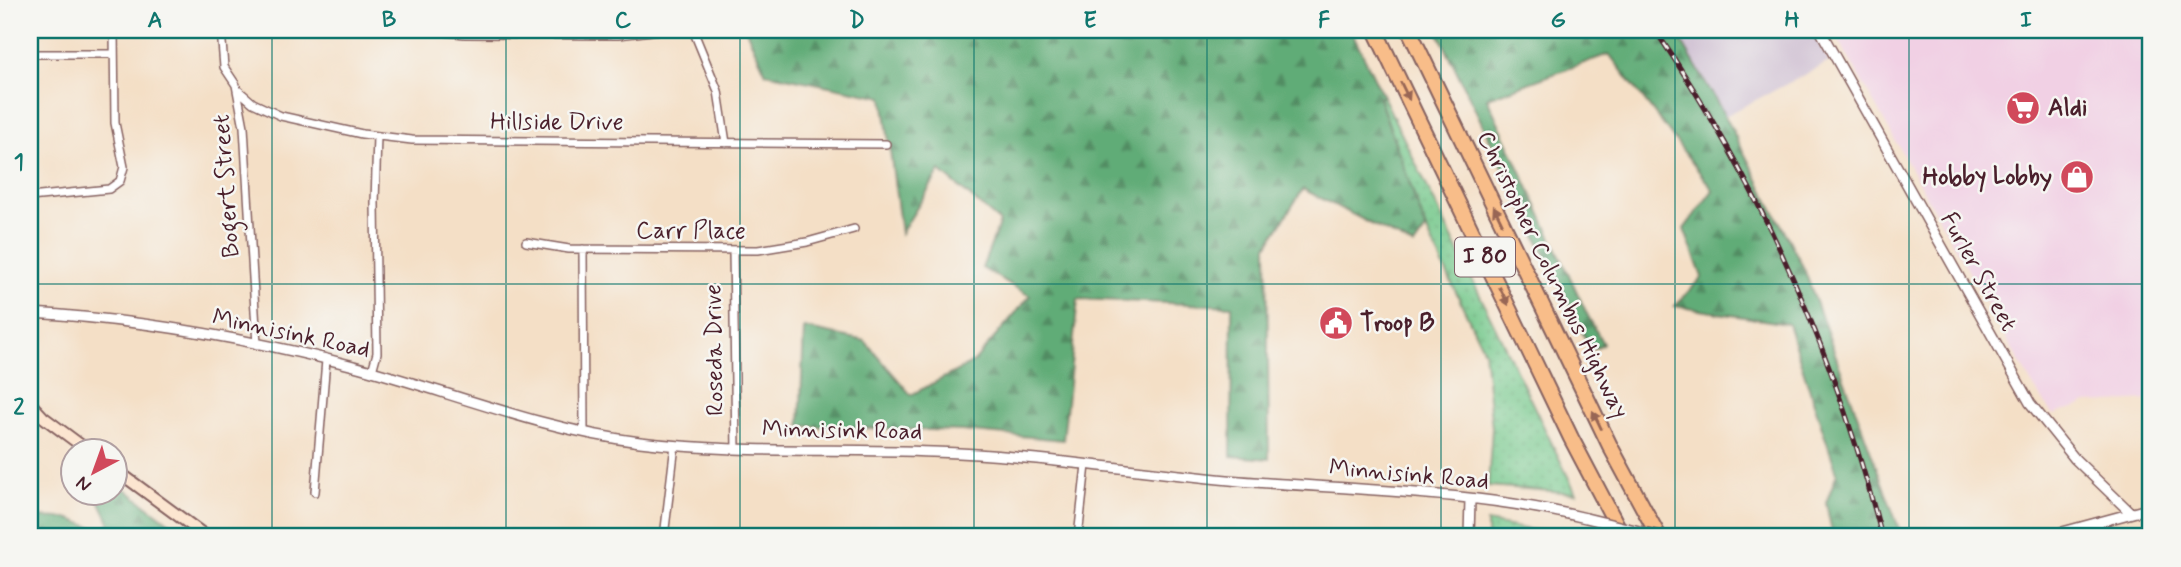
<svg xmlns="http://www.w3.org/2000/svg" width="2181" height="567" viewBox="0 0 2181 567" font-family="Mynerve,sans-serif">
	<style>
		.built { fill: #f1d0e4 }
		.industrial { fill: #cebed1 }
		.grass { fill: url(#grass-dots); stroke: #60745b; stroke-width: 2 }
		.forest { fill: url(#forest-firs); stroke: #556651; stroke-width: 2 }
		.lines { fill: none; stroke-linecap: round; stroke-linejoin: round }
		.minor-casing { stroke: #866261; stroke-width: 10 }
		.tertiary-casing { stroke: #866261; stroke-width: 12 }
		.secondary-casing { stroke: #866261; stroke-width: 14 }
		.motorway-casing { stroke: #866261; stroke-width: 18 }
		.minor { stroke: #fff; stroke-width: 7 }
		.tertiary { stroke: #fff; stroke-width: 9 }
		.secondary { stroke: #fce5d0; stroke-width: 10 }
		.motorway { stroke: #f8bd89; stroke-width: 14 }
		.rail-casing { stroke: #4a1f2b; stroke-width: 5 }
		.rail { stroke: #f6f6f2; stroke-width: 2.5; stroke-dasharray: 8; stroke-linecap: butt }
		.tertiary-bridge-casing { stroke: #866261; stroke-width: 12; stroke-linecap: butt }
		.tertiary-bridge { stroke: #fff; stroke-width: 9 }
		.oneway { fill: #986655 }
		.grid { fill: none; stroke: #0f766e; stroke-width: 2; stroke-opacity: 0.55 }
		.labels { text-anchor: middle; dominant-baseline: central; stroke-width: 5; stroke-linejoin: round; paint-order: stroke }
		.shield { fill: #f6f6f2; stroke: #7e6067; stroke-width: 2 }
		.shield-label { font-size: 23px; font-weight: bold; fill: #4a1f2b }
		.poi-label { font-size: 24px; font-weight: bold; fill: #4a1f2b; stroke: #f6f6f2; text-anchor: start }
		.street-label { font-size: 24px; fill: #4a1f2b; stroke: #f6f6f2 }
		.neatline { fill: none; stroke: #0f766e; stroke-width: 2.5 }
		.grid-label { font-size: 23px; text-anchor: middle; font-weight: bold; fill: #0f766e }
	</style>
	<defs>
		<pattern id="grass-dots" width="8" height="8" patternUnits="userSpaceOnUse" patternTransform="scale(1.75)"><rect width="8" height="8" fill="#75c88b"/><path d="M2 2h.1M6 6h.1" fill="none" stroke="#67ab78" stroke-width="1.8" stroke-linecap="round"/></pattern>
		<pattern id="forest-firs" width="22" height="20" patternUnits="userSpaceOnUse" patternTransform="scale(1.75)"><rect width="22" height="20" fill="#60ac77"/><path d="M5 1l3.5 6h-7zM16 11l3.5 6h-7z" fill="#518b62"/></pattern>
	</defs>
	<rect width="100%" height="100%" fill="#f6f6f2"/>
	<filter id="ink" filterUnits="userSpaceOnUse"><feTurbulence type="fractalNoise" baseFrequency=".0143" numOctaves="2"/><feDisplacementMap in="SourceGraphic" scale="14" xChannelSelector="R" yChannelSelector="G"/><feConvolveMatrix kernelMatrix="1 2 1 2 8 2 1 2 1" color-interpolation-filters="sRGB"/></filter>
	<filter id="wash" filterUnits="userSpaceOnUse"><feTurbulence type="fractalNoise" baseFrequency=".00686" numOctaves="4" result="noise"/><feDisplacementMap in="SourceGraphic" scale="28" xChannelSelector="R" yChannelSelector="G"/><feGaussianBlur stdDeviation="1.57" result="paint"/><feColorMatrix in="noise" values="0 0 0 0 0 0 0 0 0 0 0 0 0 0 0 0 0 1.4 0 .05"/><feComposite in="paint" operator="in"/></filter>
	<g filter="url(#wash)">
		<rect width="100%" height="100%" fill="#f4dfc6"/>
		<path class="built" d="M1833 30H2151V400L2087 403 2053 415 2033 386Z"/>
		<path class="industrial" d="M1675 30H1811L1829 62 1725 116Z
			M2151 520V537H2081L2117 527Z"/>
		<path class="grass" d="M1383 96 1576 493 1488 486 1492 428 1484 351 1426 229 1379 97Z
			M1487 522 1568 537H1487Z"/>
		<path class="forest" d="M746 30H1351L1383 96 1379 98 1426 229 1414 246 1303 189 1267 246 1269 459 1231 456 1232 306 1078 299 1063 440 962 431 800 426 804 328 865 341 911 395 974 362 1030 296 982 268 1000 222 940 171 901 233 883 97 766 73Z
			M1437 30H1675L1725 116 1804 269 1902 537H1833L1826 503 1837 473 1788 324 1675 306 1702 277 1684 229 1713 190 1609 54 1487 98 1587 314 1603 344 1591 350Z
			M116 482 188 537H30V517L67 518 100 530 110 523 96 494H116Z"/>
	</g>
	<g filter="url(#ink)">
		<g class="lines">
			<g class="minor-casing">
				<path id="minor" d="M221 30 224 67 236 85 244 127 257 345
					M424 30 465 34 618 35 661 30
					M693 30 718 91 726 143
					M30 54H114
					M238 90 253 103 281 116 362 134 412 140 886 144
					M30 197 109 189 120 181 124 167 115 123 114 30
					M526 242 569 249 758 250 807 242 854 229
					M583 249 584 432
					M733 251 736 449
					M372 371 377 353 375 203 377 136
					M315 492 326 360
					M664 537 675 445
					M1078 537 1086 465"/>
			</g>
			<g class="tertiary-casing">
				<path id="tertiary" d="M1820 30 2030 403 2075 459 2130 512
					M30 313C137 319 245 338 350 365 446 390 541 430 640 442 737 454 835 448 933 452 1035 455 1138 472 1240 481 1355 490 1473 491 1586 518
					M1469 537 1470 499
					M2044 537 2151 508"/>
			</g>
			<g class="secondary-casing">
				<path id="secondary" d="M30 403 43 417 90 452
					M116 470 207 537"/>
			</g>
			<g class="motorway-casing">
				<path id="motorway" d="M1375 30 1571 438 1623 537
					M1409 30 1610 446 1659 537"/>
			</g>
			<use href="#minor" class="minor"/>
			<use href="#tertiary" class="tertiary"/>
			<use href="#secondary" class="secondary"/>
			<use href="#motorway" class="motorway"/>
			<g class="rail-casing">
				<path id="rail" d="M1655 30C1760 184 1836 357 1882 537"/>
			</g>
			<use href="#rail" class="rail"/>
			<g class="tertiary-bridge-casing">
				<path id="tertiary-bridge" d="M1586 518 1664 537"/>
			</g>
			<use href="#tertiary-bridge" class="tertiary-bridge"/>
		</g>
		<defs><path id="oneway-solid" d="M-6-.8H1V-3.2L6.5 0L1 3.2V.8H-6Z" transform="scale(1.75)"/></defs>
		<g class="oneway">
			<use href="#oneway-solid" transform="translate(1405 91) rotate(64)"/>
			<use href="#oneway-solid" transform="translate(1498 215) rotate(-116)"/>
			<use href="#oneway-solid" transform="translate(1504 296) rotate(64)"/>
			<use href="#oneway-solid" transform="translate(1597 420) rotate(-116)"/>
		</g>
	</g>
	<path class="grid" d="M272 30V537M506 30V537M740 30V537M974 30V537M1207 30V537M1441 30V537M1675 30V537M1909 30V537M30 284H2151"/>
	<defs>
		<g id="supermarket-disc" transform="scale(1.75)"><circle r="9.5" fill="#d1495b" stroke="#f6f6f2"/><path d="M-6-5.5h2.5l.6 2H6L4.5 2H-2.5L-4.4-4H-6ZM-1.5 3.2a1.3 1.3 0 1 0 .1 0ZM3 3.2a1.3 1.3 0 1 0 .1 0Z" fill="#fff"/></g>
		<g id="shop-disc" transform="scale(1.75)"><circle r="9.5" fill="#d1495b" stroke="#f6f6f2"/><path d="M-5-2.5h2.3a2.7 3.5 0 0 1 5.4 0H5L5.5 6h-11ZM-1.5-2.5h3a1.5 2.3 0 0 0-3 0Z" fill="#fff"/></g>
		<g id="civic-disc" transform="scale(1.75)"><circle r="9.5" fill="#d1495b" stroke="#f6f6f2"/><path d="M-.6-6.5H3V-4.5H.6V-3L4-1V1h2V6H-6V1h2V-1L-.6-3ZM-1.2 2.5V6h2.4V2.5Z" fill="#fff"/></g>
	</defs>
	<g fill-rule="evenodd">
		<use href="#supermarket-disc" x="2023" y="108"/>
		<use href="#shop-disc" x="2077" y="177"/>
		<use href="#civic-disc" x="1336" y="323"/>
	</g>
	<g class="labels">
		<rect class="shield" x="1455" y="237.5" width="60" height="39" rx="5"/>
		<g class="shield-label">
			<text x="1485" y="257">I 80</text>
		</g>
		<g class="poi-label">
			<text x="2048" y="108">Aldi</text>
			<text x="2052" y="177" text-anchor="end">Hobby Lobby</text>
			<text x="1360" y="323">Troop B</text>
		</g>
		<g class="street-label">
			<text x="557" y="122">Hillside Drive</text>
			<text transform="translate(227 186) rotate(-94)">Bogert Street</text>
			<text x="691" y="231">Carr Place</text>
			<text transform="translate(1978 272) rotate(61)">Furler Street</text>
			<text transform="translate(1552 275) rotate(64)">Christopher Columbus Highway</text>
			<text transform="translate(291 334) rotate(12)">Minnisink Road</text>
			<text transform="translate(715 350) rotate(-91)">Roseda Drive</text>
			<text transform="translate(842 431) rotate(1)">Minnisink Road</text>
			<text transform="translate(1409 475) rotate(5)">Minnisink Road</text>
		</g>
	</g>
	<rect width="2181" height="567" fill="none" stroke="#f6f6f2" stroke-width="77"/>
	<g transform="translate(94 472) rotate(221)"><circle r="33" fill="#f6f6f2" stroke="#b1a0a2" stroke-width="2"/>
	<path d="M0-5L12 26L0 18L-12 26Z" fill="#d1495b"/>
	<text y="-10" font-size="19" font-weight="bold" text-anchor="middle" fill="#4a1f2b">N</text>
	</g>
	<rect x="38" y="38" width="2104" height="490" class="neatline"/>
	<g class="grid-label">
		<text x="155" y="27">A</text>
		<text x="389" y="27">B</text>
		<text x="623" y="27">C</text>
		<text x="857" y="27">D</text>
		<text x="1090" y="27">E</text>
		<text x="1324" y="27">F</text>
		<text x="1558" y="27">G</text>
		<text x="1792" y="27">H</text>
		<text x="2026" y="27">I</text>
		<text x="19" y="169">1</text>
		<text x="19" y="414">2</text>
	</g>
</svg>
